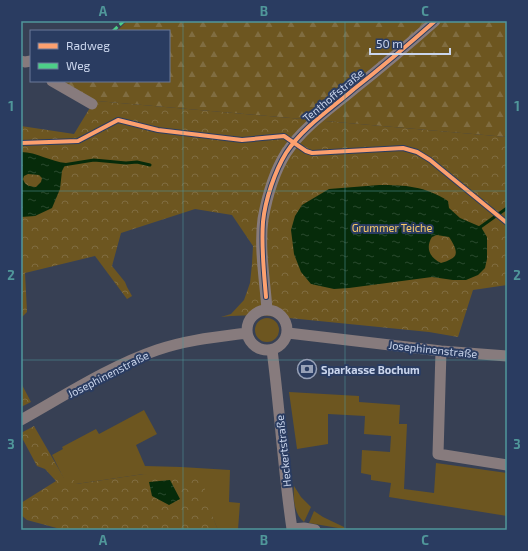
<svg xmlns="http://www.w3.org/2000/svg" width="528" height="551" viewBox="0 0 528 551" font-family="'Exo 2',sans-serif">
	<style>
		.green { fill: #6d5620 }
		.forest { fill: url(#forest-firs) }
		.park { fill: url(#park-crowns) }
		.water { fill: url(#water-ripples); fill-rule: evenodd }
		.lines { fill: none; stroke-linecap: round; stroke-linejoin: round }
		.stream { stroke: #062b0a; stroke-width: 3 }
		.minor { stroke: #877b7d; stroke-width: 11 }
		.quiet { stroke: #4dcf88; stroke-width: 3; stroke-dasharray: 6 3; stroke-linecap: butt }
		.cycleway-casing { stroke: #2a3c61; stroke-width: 6 }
		.cycleway { stroke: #fca06f; stroke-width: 4 }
		.grid { fill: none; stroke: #50979a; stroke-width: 1; stroke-opacity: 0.55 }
		.labels { text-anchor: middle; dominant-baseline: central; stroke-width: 4; stroke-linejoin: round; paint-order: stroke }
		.street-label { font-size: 11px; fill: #cad5ec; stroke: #2a3c61 }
		.park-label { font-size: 11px; fill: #f9ca69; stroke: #2a3c61 }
		.poi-label { font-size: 11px; font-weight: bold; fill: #cad5ec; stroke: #2a3c61; text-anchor: start }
		.neatline { fill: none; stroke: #50979a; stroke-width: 1.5 }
		.grid-label { font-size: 13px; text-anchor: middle; font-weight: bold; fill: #50979a }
	</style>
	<defs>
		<pattern id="forest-firs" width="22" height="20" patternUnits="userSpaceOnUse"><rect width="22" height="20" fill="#6d5620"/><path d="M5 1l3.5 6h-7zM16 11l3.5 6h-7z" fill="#806d41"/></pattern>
		<pattern id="park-crowns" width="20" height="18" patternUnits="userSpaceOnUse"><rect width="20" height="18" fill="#6d5620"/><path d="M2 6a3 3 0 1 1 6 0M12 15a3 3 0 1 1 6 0" fill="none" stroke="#806d41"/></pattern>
		<pattern id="water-ripples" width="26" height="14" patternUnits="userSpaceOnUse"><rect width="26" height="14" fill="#062b0a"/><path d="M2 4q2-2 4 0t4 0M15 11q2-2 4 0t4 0" fill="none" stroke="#29492e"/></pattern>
	</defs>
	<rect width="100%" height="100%" fill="#374054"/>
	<path class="green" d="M255 330a12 12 0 1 1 24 0a12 12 0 1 1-24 0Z
		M289 392 359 396V402L400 405 399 424H407L404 489 434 493 436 463 507 473V516L389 497 391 483 371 480V475L361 473 362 450 390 452 391 436 364 434 365 416 328 414V444L297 449Z
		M144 410 157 434 136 445 145 466 181 467 230 470 229 502 240 503 238 530H218L204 498 144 474 76 484 64 479 52 455 63 449 62 447 96 429 99 434Z
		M294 486 301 497 311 507 304 522C294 514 293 499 294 486Z
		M314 511 323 517 344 527V529L309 523Z"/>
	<path class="forest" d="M127 21H507V137L97 101 60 81H169V31H117Z"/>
	<path class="park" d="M97 101 507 137V285L473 290 458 337 429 332 259 315 231 316 221 317 231 314 244 300 250 283 252 264 253 246 232 215 195 209 121 233 112 266 125 282 127 287 132 296 127 299 95 256 25 273 27 312 21 318V126L74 134 91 106Z
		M21 383 31 402 21 407Z
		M34 426 64 478 72 477 76 484 144 474 205 478V498L218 530H64L27 520 21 515V503L56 481 45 469 37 466 21 436V433Z"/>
	<path class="water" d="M21 152C37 152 51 162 66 163L62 171 60 189 52 208 35 216 21 217ZM28 174 39 175 42 178 41 182 36 187C29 186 25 186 23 179L24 176Z
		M379 185C405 185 425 186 448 201L449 208 460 218 481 227 487 237V259L485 268 478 275 466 280H453L432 277 349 288 334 289 311 284 301 272 294 254 291 230 295 216 302 205 329 189ZM437 235 449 237C453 243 461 255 451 259 448 261 444 262 441 263 430 258 425 248 432 237Z
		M170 480 180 499 169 505 152 496 149 482Z"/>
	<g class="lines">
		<path class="stream" d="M63 165 94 160 126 163 137 162 150 165
			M479 228 507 208"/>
		<path class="minor" d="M21 61 25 62 31 61
			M52 81 92 104
			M247 330a20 20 0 1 1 40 0a20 20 0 1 1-40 0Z
			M267 310C265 280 259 249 263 219 267 197 274 172 286 153 303 127 330 109 354 89 382 67 409 44 435 21
			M288 333 441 351 507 356
			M272 350C280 410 283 469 292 529L304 528 315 530
			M441 351 438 454 507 465
			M21 420C64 396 110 366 157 350 186 340 216 337 247 333"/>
		<path class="quiet" d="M113 31 124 21"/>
		<g class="cycleway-casing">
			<path id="cycleway" d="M21 143 78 141 118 120 158 130 242 140 284 136 306 151 312 153 403 148 417 152 430 160 507 223
				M266 297C264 272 261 247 263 222 265 200 275 171 286 153 303 127 331 109 354 89 382 67 409 44 435 21"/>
		</g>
		<use href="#cycleway" class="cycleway"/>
	</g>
	<path class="grid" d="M183 21V530M345 21V530M21 191H507M21 360H507"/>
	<defs>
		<g id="bank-ring" transform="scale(1)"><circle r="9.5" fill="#2a3c61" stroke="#97a1b7" stroke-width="1.5"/><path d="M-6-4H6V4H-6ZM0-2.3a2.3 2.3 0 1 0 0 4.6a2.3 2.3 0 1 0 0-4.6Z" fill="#97a1b7"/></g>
	</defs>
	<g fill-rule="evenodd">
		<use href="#bank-ring" x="307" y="369"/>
	</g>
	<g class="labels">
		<g class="street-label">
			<text transform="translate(333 95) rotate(-40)">Tenthoffstraße</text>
			<text transform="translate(433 349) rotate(6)">Josephinenstraße</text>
			<text transform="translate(108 374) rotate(-27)">Josephinenstraße</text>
			<text transform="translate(283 451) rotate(-96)">Heckertstraße</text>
		</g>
		<g class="park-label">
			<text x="392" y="227">Grummer Teiche</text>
		</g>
		<g class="poi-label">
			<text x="321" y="369">Sparkasse Bochum</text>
		</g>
	</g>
	<rect width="528" height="551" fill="none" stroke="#2a3c61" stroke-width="44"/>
	<rect x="30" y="30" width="140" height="52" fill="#2a3c61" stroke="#6a7999"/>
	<rect x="38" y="43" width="20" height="6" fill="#fca06f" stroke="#6a7999"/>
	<text x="66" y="50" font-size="12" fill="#cad5ec">Radweg</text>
	<rect x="38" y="63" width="20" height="6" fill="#4dcf88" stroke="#6a7999"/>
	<text x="66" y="70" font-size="12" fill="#cad5ec">Weg</text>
	<path d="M370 48v6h80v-6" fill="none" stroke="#cad5ec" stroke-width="2"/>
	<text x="376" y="48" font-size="12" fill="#cad5ec" stroke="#2a3c61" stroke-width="3" paint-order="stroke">50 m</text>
	<rect x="22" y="22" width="484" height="507" class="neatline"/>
	<g class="grid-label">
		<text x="103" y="16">A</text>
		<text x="264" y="16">B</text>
		<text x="425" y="16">C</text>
		<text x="11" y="111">1</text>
		<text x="517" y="111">1</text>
		<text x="11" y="280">2</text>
		<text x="517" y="280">2</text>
		<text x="11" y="449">3</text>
		<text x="517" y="449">3</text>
		<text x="103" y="545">A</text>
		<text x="264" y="545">B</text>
		<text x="425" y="545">C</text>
	</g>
</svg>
